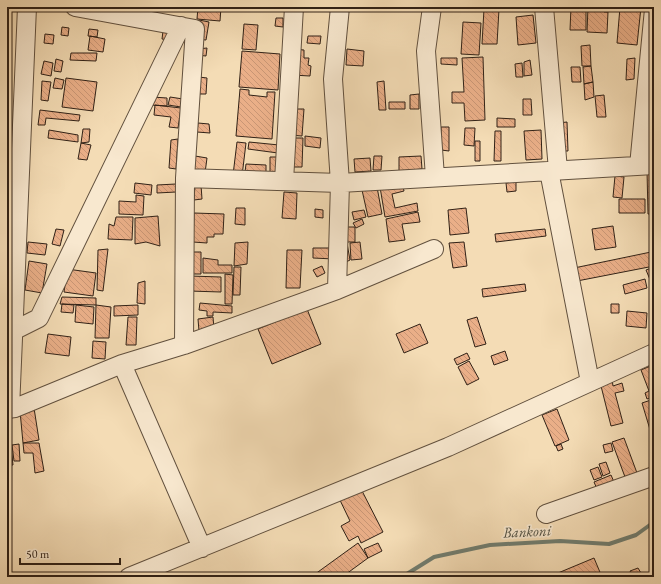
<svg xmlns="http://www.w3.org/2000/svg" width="661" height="584" viewBox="0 0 661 584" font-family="'EB Garamond',serif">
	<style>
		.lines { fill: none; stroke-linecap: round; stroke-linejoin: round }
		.stream { stroke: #717e71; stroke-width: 4 }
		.building { fill: url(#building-back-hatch); stroke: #302116 }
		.minor-casing { stroke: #61503e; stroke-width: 20 }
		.minor { stroke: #f8e8cf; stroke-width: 18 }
		.labels { text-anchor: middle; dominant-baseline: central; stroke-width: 3.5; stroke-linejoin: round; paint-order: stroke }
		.water-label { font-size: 15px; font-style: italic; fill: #505043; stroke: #f8e8cf }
	</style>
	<defs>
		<pattern id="building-back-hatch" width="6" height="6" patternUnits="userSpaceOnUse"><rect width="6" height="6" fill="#eaaf88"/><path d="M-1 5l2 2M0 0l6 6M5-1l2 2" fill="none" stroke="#c99675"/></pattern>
	</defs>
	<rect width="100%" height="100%" fill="#f4dcb5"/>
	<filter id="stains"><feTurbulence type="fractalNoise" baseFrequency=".005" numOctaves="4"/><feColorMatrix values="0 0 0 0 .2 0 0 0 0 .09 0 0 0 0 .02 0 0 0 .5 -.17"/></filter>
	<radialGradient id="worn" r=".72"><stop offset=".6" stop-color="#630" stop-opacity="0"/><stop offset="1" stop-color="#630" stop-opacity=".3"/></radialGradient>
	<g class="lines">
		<path class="stream" d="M402 577 434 557 490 545 560 541 609 544 636 535 654 522"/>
	</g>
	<path class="building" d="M198 7H221L220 21 197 19Z
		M571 7H586V30H570Z
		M588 7H604V12H608L607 33 587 32Z
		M620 7H641L637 45 617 43Z
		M484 9H499L497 44H482Z
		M533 15 536 43 518 45 516 17Z
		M276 18H283V27L275 26Z
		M199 20 209 22 206 40 196 39Z
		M463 22 481 23 479 55 461 54Z
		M244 24 258 25 256 50 242 49Z
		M62 27 69 28 68 36 61 35Z
		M89 29 98 30 97 37 88 36Z
		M163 31 170 32 169 40 162 39Z
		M45 34 54 35 53 44 44 43Z
		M90 36 105 39 103 52 88 50Z
		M308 36H321L320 44 307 43Z
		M590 45 591 66H582L581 46Z
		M207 48 206 56 197 55V49Z
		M294 49 304 50V58H309L308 65 311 66 310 76 292 75Z
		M347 49 364 51 363 66 346 65Z
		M242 51 280 54 278 90 239 87Z
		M71 53H97L96 61 70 60Z
		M483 57 485 120 465 121 464 103H452V92H464L462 58Z
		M441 58H457V65L441 64Z
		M635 58 634 79 626 80 627 59Z
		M56 59 63 61 61 72 54 71Z
		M530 60 532 75 524 76V62Z
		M44 61 53 63 51 76 41 74Z
		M522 63 523 77H516L515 64Z
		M591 66 593 82 584 84 583 67Z
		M571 67H580L581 82H572Z
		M199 77 207 78 206 94H199Z
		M55 78 64 80 62 89 53 88Z
		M66 78 97 82 93 111 62 107Z
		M42 81 51 82 48 101 41 100Z
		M384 81 386 110H379L377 82Z
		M593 82 594 97 585 100 584 84Z
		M240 89 249 90V95L267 97V92H275L272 139 236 136Z
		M419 94V109H410V95Z
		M604 95 606 117H597L595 96Z
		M152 97 167 98V106L151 105Z
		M170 97 183 99 181 107 168 105Z
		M523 99H531L532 115H523Z
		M389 102H405V109H389Z
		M155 105 181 108 178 128 169 127 171 117 154 115Z
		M292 109H304L302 136 289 135Z
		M40 110 80 115 79 121 46 118 45 125H38Z
		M497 118 515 119V127H497Z
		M567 122 568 151H559L558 123Z
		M198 123 209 124 210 133 197 132Z
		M441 127H449V151L441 150Z
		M465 128H475L474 146 464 145Z
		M83 129H90L89 142 81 143Z
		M49 130 78 135V142L48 138Z
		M541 130 542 159 526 160 524 131Z
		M495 131H501V161H494Z
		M305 136 321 138 320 148 305 146Z
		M290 138H303L302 167H289Z
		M178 139 176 169 169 168 171 140Z
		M475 141H480V161H475Z
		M237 142 246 143 242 176 233 175Z
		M249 142 279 145 278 153 248 149Z
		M81 143 91 145 87 160 78 159Z
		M654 144V160H651L650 145Z
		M195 156 207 158 205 173 193 172Z
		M374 156H382L381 170H373Z
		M421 156 422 169 399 171V157Z
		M270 157H278L277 174H270Z
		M370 158 371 171 355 172 354 159Z
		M246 164 266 165V173L245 172Z
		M654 170V214H648L647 171Z
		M615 176 624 177 622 198 613 197Z
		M402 182 404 191 392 194 395 208 417 203 418 211 385 217 380 187Z
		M516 182V191L507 192 506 183Z
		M135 183 152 185 151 195 134 193Z
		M176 184V192L157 193V185Z
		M195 185H201L202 199 194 200Z
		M377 187 382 214 368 217 362 190Z
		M284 192 297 193 296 219 282 218Z
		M136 195 144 196 143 215 119 214V201L136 202Z
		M619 199H645V213H619Z
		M236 208H245V225L235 224Z
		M466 208 469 233 450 235 448 210Z
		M315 209 323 210V218L315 217Z
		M364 210 366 217 354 220 352 212Z
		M418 212 420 222 402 224 405 240 389 242 386 219Z
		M194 213 224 214 223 234H214V237H207V243L193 242Z
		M158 216 160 246 146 242 135 244V218Z
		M116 217H133L132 240 108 239 109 224 114 226Z
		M362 219 364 224 356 228 353 223Z
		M613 226 616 247 595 250 592 229Z
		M346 227H355V242H346Z
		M56 229 64 230 60 246 52 244Z
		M545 229 546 236 496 242 495 234Z
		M28 242 47 244 45 255 27 253Z
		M248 242 247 264 234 266 235 243Z
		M360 242 362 259 351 260 350 243Z
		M464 242 467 266 453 268 449 243Z
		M347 243 350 260 340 265Z
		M313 248H335L334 259 313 258Z
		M108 249 103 291 97 290 98 250Z
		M287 250H302L300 288H286Z
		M188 252H201V274H188Z
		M651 252 654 266 577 281 574 268Z
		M203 258 218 260V265H232V273H203Z
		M29 261 47 264 42 293 25 290Z
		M322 266 325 273 317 277 313 270Z
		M234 267H241L240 295H233Z
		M654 267V289L646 270Z
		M67 269 96 273 93 296 64 292Z
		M225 274 233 275 232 304H225Z
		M190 276 221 277V292L189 291Z
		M645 279 647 288 625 294 623 285Z
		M145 281V304L137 303 138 283Z
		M525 284 526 291 483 297 482 289Z
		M62 297 96 298V305L60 304Z
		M200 303 232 306V313L213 312V316H207V311L199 310Z
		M62 304 74 305 73 313 61 312Z
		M611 304H619V313H611Z
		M76 305 94 307 93 324 75 322Z
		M96 305 111 307 109 338H95Z
		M138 305V315L114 316V306Z
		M307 309 321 344 272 364 258 329Z
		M627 311 647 313 646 328 626 326Z
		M128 317H137L136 345H126Z
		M213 317 214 329 199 331 198 319Z
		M477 317 486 344 475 347 467 320Z
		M420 324 428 343 404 353 396 334Z
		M48 334 71 337 69 356 45 353Z
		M93 341 106 342 105 359 92 358Z
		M505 351 508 360 494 365 491 356Z
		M467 353 470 359 457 365 454 359Z
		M469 361 479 379 467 385 458 367Z
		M653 365 654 396 647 399 645 393 649 391 641 370Z
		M612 379 613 386 622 383 624 391 615 393 623 423 611 426 600 382Z
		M654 399V443L642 403Z
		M34 408 39 440 23 443 20 411Z
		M557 409 569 440 555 446 542 415Z
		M624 438 637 473 625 477 612 442Z
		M23 443H39L44 471 35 473 33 453H24Z
		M611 443 613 451 605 453 603 445Z
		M19 444 20 461H14L12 445Z
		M561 444 563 449 558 451 556 446Z
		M7 445 11 446 13 465H7Z
		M606 462 610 473 603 476 599 464Z
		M598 467 602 477 594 480 590 470Z
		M611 475 614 482 597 489 594 482Z
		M359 485 383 532 361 543 358 536 349 541 341 526 350 521 338 496Z
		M358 543 368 558 342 577H311Z
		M378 543 382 551 368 558 364 549Z
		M594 558 602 577H560L558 573Z
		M638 568 641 573 633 577 630 571Z"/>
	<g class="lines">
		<g class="minor-casing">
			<path id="minor" d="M75 7 195 29 185 178 184 345
				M432 7 426 51 435 177
				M544 7 558 170
				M639 166 654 9
				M549 171 590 382
				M185 178 340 183 654 165
				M284 181 294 7
				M337 290 340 183 333 79 340 7
				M7 331H13L39 318 181 26
				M122 364 202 548
				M7 409 15 408 122 364 184 345 337 290 434 249
				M10 409 27 7
				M546 514 654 476
				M129 577 448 447 654 353"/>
		</g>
		<use href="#minor" class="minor"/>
	</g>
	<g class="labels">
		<g class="water-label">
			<text transform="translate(527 531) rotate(-3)">Bankoni</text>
		</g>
	</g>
	<rect width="661" height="584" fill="none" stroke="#f4dcb5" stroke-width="24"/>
	<rect x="8" y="8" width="645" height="568" fill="none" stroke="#302116" stroke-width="2"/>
	<rect x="12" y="12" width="637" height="560" fill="none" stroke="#302116"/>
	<path d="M20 558v6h100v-6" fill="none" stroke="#302116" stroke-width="2"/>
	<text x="26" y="558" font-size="12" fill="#302116" stroke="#f8e8cf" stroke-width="3" paint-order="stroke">50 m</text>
	<rect width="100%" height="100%" filter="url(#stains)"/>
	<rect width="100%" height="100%" fill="url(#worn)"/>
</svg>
